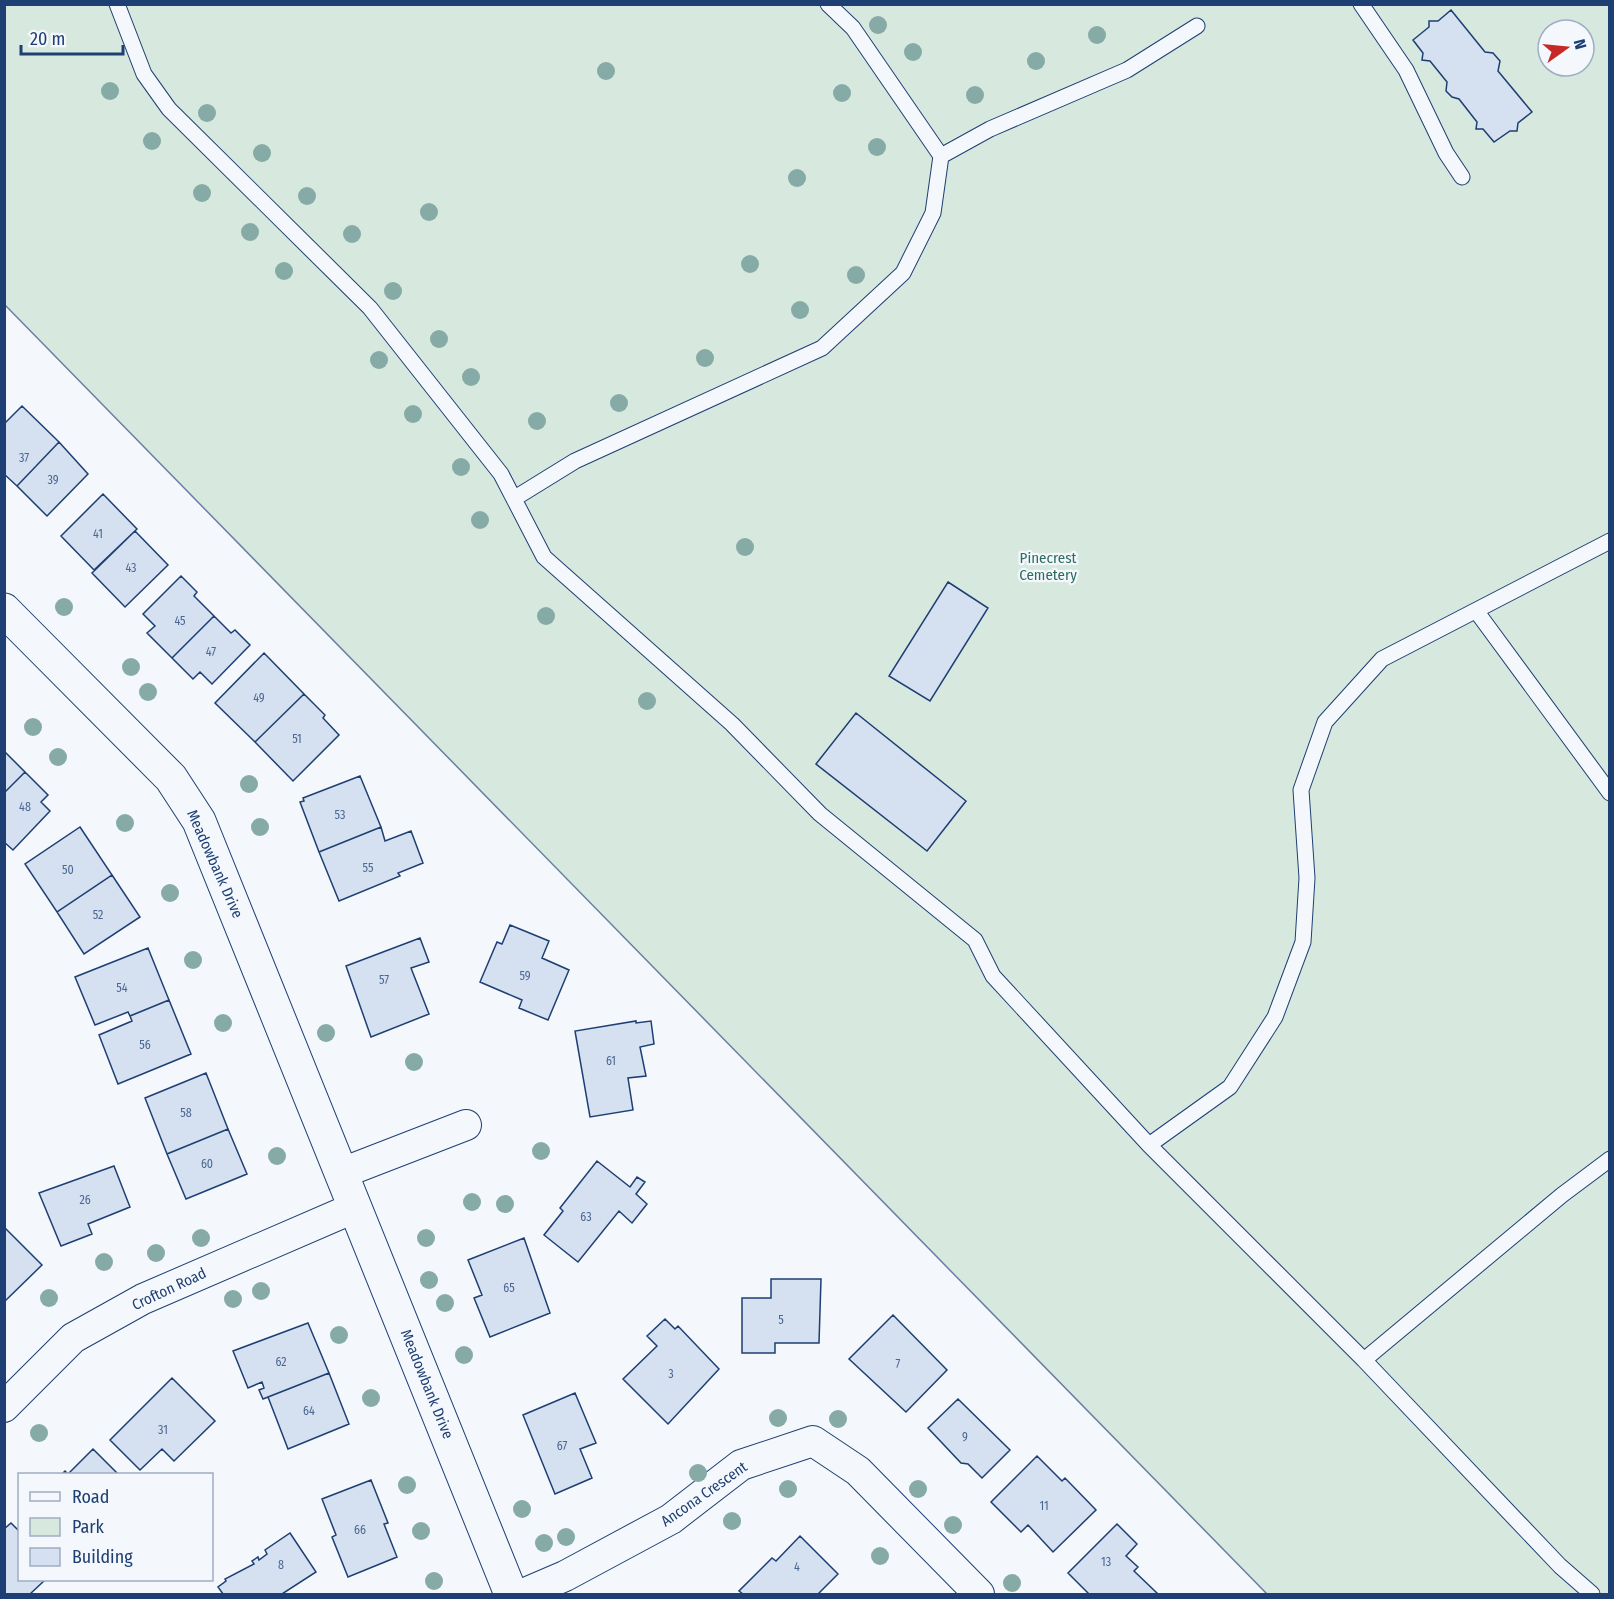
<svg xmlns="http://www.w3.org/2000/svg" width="1614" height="1599" viewBox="0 0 1614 1599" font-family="'Fira Sans Condensed',sans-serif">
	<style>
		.green { fill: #d7e8df; stroke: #687fa3; stroke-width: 1.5; fill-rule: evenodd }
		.building { fill: #d5e0f0; stroke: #1d3f73; stroke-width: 1.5 }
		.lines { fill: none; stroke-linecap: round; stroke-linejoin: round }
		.lane-casing { stroke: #1d3f73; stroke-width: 17 }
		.street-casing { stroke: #1d3f73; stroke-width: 32 }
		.secondary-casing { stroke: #1d3f73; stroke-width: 35 }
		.lane { stroke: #f4f7fb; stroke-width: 15 }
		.street { stroke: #f4f7fb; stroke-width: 30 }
		.secondary { stroke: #f4f7fb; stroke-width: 33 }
		.tree { fill: #86aba6 }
		.labels { text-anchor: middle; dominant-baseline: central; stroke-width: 4.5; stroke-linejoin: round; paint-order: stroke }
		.number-label { font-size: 12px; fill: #4b6792 }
		.park-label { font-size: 15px; fill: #2c6c60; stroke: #f4f7fb }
		.street-label { font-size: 15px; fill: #1d3f73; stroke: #f4f7fb }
	</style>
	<rect width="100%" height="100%" fill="#f4f7fb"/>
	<path class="green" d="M4 5H1609V1594H1267L5 305ZM1548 30H1584V66H1548Z"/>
	<path class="building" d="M1451 10 1485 52 1493 53 1500 61 1498 71 1532 112 1518 123 1517 131H1510L1494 142 1483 129H1476L1477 122 1459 99 1452 97 1446 91 1447 82 1430 61 1422 60 1423 53 1413 40 1429 27V21H1438Z
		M22 406 59 442 17 486 4 474V424Z
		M59 442 88 474 47 516 17 486Z
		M103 494 137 529 94 570 61 536Z
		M135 531 168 565 125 607 92 573Z
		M181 576 197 592 194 596 214 616 172 658 147 633 155 626 143 614Z
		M948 582 988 608 930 701 889 676Z
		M214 616 231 633 235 630 250 645 212 684 200 672 193 679 172 658Z
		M264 653 304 694 255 742 215 703Z
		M304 694 325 715 323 718 339 735 293 781 255 742Z
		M856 713 966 801 927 851 816 764Z
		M4 751 25 772 4 793Z
		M25 772 48 795 41 802 50 811 13 850 4 842V793Z
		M360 776 381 827 319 852 300 802 304 801 303 798Z
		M80 827 112 875 57 912 25 864Z
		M381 827 385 841 411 831 423 863 398 873 400 876 339 901 319 852Z
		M112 875 140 917 84 954 57 912Z
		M510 925 549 941 542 958 569 970 548 1020 519 1008 522 1000 480 982 497 942 502 944Z
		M420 938 429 962 411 968 429 1014 371 1037 346 966Z
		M148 948 169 1000 130 1016 128 1012 95 1025 75 977Z
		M169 1000 191 1054 118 1084 99 1035 132 1021 130 1016Z
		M636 1021V1023L651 1021 654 1044 640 1047 646 1076 628 1078 633 1110 590 1117 575 1031Z
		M206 1073 228 1129 167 1154 145 1098Z
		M228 1129 247 1174 186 1199 167 1154Z
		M597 1161 630 1187 637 1177 645 1182 636 1194 647 1204 632 1223 619 1211 578 1262 544 1235 563 1211 560 1208Z
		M114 1166 130 1207 88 1224 92 1234 61 1246 39 1193Z
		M6 1229 42 1265 4 1302V1230Z
		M524 1238 550 1313 490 1337 474 1298 482 1295 468 1260Z
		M771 1279H821L819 1343H775V1353H742V1298H771Z
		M893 1315 947 1370 906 1412 849 1359Z
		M665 1319 675 1329 678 1326 719 1369 668 1424 623 1379 657 1346 647 1336Z
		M308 1323 329 1373 263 1399 259 1390 264 1388 262 1382 248 1388 233 1351Z
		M329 1373 349 1424 288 1449 268 1397Z
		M172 1378 215 1421 174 1461 162 1449 140 1470 110 1440Z
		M575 1393 596 1443 580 1449 592 1478 555 1494 523 1415Z
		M958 1399 1010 1450 982 1478 968 1464 961 1463 928 1428Z
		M93 1449 118 1474H62L65 1471 68 1474Z
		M1037 1456 1062 1481 1065 1478 1096 1510 1053 1552 1028 1525 1021 1532 991 1502Z
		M371 1480 388 1523 384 1524 397 1557 348 1577 332 1537 336 1535 322 1499Z
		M11 1523 20 1532V1580H45L30 1594H4V1529Z
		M1117 1524 1137 1544 1126 1556 1138 1567 1134 1571 1158 1594H1089L1068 1573Z
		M290 1533 316 1572 282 1594H223L218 1587 226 1581 225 1579 254 1564 252 1561 258 1557 259 1560 267 1554 265 1550Z
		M800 1536 838 1574 818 1594H743L739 1591 772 1558 776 1561Z"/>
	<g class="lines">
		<g class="lane-casing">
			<path id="lane" d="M117 4 144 74 169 109 370 308 501 474 544 557 732 724 820 814 975 940 993 976 1149 1145 1364 1360 1560 1566 1592 1594
				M1361 4 1406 70 1446 153 1462 177
				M941 156 990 129 1127 70 1197 26
				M515 498 575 461 822 348 903 273 933 213 941 156 853 28 828 4
				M1477 612 1610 793
				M1149 1145 1230 1087 1275 1017 1303 942 1307 878 1301 790 1325 722 1382 659 1610 541
				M1364 1360 1562 1195 1610 1159"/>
		</g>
		<g class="street-casing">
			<path id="street" d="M342 1173 466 1125
				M4 1407 73 1338 143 1299 356 1207
				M523 1594 565 1576 671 1519 741 1465 813 1441 858 1471 979 1594"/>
		</g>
		<g class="secondary-casing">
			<path id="secondary" d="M4 610 171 778 199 821 511 1594"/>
		</g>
		<use href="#lane" class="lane"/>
		<use href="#street" class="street"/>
		<use href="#secondary" class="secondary"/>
	</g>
	<g class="tree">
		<circle cx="878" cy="25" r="9"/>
		<circle cx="1097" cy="35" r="9"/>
		<circle cx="913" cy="52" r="9"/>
		<circle cx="1036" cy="61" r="9"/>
		<circle cx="606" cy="71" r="9"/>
		<circle cx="110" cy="91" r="9"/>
		<circle cx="842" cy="93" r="9"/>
		<circle cx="975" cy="95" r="9"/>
		<circle cx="207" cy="113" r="9"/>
		<circle cx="152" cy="141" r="9"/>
		<circle cx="877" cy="147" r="9"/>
		<circle cx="262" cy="153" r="9"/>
		<circle cx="797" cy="178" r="9"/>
		<circle cx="202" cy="193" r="9"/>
		<circle cx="307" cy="196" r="9"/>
		<circle cx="429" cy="212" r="9"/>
		<circle cx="250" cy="232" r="9"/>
		<circle cx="352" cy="234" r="9"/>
		<circle cx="750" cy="264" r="9"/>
		<circle cx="284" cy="271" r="9"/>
		<circle cx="856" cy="275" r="9"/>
		<circle cx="393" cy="291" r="9"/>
		<circle cx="800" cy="310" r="9"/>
		<circle cx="439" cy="339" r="9"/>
		<circle cx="705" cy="358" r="9"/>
		<circle cx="379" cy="360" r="9"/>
		<circle cx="471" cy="377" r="9"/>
		<circle cx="619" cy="403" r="9"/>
		<circle cx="413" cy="414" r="9"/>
		<circle cx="537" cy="421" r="9"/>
		<circle cx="461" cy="467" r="9"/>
		<circle cx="480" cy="520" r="9"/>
		<circle cx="745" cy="547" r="9"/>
		<circle cx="64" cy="607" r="9"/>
		<circle cx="546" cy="616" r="9"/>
		<circle cx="131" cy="667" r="9"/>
		<circle cx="148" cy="692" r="9"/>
		<circle cx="647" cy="701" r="9"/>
		<circle cx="33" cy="727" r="9"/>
		<circle cx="58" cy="757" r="9"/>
		<circle cx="249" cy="784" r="9"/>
		<circle cx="125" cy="823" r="9"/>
		<circle cx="260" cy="827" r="9"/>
		<circle cx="170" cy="893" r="9"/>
		<circle cx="193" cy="960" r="9"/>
		<circle cx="223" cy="1023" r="9"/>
		<circle cx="326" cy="1033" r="9"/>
		<circle cx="414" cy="1062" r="9"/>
		<circle cx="541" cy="1151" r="9"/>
		<circle cx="277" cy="1156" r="9"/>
		<circle cx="472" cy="1202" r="9"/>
		<circle cx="505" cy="1204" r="9"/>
		<circle cx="201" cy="1238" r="9"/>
		<circle cx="426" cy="1238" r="9"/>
		<circle cx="156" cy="1253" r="9"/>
		<circle cx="104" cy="1262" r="9"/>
		<circle cx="429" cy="1280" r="9"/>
		<circle cx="261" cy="1291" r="9"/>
		<circle cx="49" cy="1298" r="9"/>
		<circle cx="233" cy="1299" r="9"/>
		<circle cx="445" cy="1303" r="9"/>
		<circle cx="339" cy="1335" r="9"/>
		<circle cx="464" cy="1355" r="9"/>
		<circle cx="371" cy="1398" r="9"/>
		<circle cx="778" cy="1418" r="9"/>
		<circle cx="838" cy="1419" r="9"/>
		<circle cx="39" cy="1433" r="9"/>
		<circle cx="698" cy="1473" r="9"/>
		<circle cx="407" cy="1485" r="9"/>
		<circle cx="788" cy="1489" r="9"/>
		<circle cx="918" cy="1489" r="9"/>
		<circle cx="522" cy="1509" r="9"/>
		<circle cx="732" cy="1521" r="9"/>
		<circle cx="953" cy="1525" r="9"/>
		<circle cx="421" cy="1531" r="9"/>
		<circle cx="566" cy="1537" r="9"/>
		<circle cx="544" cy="1543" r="9"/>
		<circle cx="880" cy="1556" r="9"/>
		<circle cx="434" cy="1581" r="9"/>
		<circle cx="1012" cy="1583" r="9"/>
	</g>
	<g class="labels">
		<g class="number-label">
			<text x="24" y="458">37</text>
			<text x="53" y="480">39</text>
			<text x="98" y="534">41</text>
			<text x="131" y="568">43</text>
			<text x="180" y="621">45</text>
			<text x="211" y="652">47</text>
			<text x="259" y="698">49</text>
			<text x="297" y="739">51</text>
			<text x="25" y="807">48</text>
			<text x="340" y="815">53</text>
			<text x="368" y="868">55</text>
			<text x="68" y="870">50</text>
			<text x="98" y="915">52</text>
			<text x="525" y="976">59</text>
			<text x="384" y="980">57</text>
			<text x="122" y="988">54</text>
			<text x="145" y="1045">56</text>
			<text x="611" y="1061">61</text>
			<text x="186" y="1113">58</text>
			<text x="207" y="1164">60</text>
			<text x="85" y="1200">26</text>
			<text x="586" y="1217">63</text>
			<text x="509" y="1288">65</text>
			<text x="781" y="1320">5</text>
			<text x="281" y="1362">62</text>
			<text x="898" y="1364">7</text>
			<text x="671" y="1374">3</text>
			<text x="309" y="1411">64</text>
			<text x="163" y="1430">31</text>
			<text x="965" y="1437">9</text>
			<text x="562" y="1446">67</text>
			<text x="1044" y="1506">11</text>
			<text x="360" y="1530">66</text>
			<text x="1106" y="1562">13</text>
			<text x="281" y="1565">8</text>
			<text x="797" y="1567">4</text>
		</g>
		<g class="park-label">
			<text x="1048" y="558">Pinecrest<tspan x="1048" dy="17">Cemetery</tspan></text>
		</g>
		<g class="street-label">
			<text transform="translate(215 864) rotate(66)">Meadowbank Drive</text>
			<text transform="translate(169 1289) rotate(-25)">Crofton Road</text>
			<text transform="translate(427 1384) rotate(68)">Meadowbank Drive</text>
			<text transform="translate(704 1494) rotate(-35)">Ancona Crescent</text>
		</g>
	</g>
	<rect width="1614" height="1599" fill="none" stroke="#1d3f73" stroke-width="12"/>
	<rect x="18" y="1473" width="195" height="108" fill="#f4f7fb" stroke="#9eadc5" stroke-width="1.5"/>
	<rect x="30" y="1492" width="30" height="9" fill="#f4f7fb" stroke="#9eadc5" stroke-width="1.5"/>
	<text x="72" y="1503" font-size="18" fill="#1d3f73">Road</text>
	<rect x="30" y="1518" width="30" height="18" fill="#d7e8df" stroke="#9eadc5" stroke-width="1.5"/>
	<text x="72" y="1533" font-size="18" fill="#1d3f73">Park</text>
	<rect x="30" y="1548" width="30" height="18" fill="#d5e0f0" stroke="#9eadc5" stroke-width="1.5"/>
	<text x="72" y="1563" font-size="18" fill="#1d3f73">Building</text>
	<g transform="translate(1566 48) rotate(75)"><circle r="28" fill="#f4f7fb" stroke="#9eadc5" stroke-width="1.5"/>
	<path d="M0-4.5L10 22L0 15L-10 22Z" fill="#c62828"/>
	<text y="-9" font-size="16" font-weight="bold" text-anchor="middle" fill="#1d3f73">N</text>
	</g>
	<path d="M21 45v9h102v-9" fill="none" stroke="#1d3f73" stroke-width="3"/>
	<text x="30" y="45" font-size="18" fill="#1d3f73" stroke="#f4f7fb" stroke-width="4.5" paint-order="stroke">20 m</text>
</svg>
